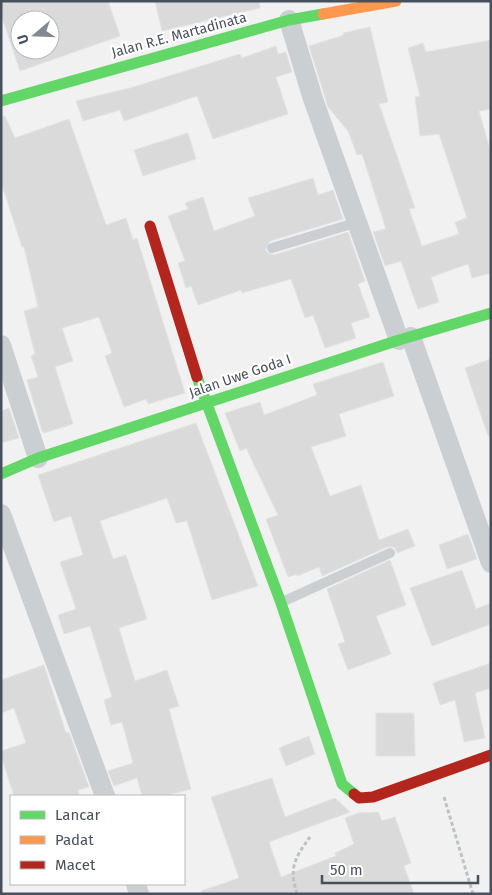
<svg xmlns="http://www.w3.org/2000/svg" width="492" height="895" viewBox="0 0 492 895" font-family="'Fira Sans',sans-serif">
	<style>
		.building { fill: #dadadb; stroke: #e2e3e4; fill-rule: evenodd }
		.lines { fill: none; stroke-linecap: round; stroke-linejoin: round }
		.path { stroke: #bac5c3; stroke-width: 3; stroke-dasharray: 4 2.5; stroke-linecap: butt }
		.lane { stroke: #cccfd2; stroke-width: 10 }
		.street { stroke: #cccfd2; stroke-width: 20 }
		.fast { stroke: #63d668; stroke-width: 11 }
		.slow { stroke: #ff974d; stroke-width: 11 }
		.jam { stroke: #b3261e; stroke-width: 11 }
		.labels { text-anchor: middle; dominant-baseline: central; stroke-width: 4.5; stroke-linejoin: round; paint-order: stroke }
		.street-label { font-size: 14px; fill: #48505d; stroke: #fff }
	</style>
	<rect width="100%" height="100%" fill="#f1f1f1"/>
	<path class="building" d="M1 1H108L120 36 20 71 1 14ZM20 20H50V50H20Z
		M155 1H259L260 8 162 31Z
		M370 27 388 102 379 104 415 208 409 209 422 246 459 234 455 222 467 218 439 134 420 136 415 97 420 96 408 48 423 43 426 52 491 40V109L479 111 491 153V273L472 278 468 264 431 277 439 302 418 309 401 261 385 266 373 232 386 229 362 154 357 155 348 131 328 107 309 46 344 35 343 33Z
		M276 46 278 54 286 52 292 72 276 77 288 114 213 139 197 96 124 121 120 110 83 121 76 101 130 88 240 54 242 58Z
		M1 116H5L15 138 69 119 106 225 126 218 133 240 137 238 185 393 148 404 146 399 124 407 105 356 112 353 99 317 62 328 73 361 55 367 73 424 44 433 42 431 27 380 38 377 31 356 35 354 24 311 38 307 24 247H22L1 182Z
		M188 133 196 159 143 176 134 150Z
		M313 178 318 195 333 190 343 219 270 241 265 250 268 253 274 255 348 232 365 281 358 284 370 317 351 323 356 338 325 348 313 315 305 318 291 279 242 293 241 290 198 305 191 286 186 288 178 263 185 261 168 216 188 209 185 203 203 197 214 231 255 216 248 198Z
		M491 359V435L488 436 465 368Z
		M383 362 394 396 339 414 346 436 311 447 330 496 361 485 379 540 408 529 415 546 397 553 394 547H387L322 576 319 567 297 576V574L288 577 266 519 278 515 246 448 240 451 225 413 260 402 264 415 317 395 313 384Z
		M9 408 19 438 1 443V411Z
		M196 423 258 586 212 600 187 521 176 523 167 498 100 521 113 559 126 555 147 619 119 628 135 681 167 670 179 706 169 709 191 789 164 796H142L137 778 114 786 108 771 133 763 122 722 111 725 104 700 112 697 90 626 64 634 58 615 76 609 60 562 83 555 71 516 54 522 38 475Z
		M468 534 477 559 447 569 439 545Z
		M390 560 406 605 376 616 391 654 348 670 338 644 345 642 327 589Z
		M462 570 476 609 491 603V624L432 646 410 588Z
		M491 663V688L475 693 485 738 464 742 455 700 440 705 433 683Z
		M44 665 66 733 69 732 89 787 78 790 79 796H14L1 756V751L26 743 14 708 1 713V680Z
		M376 713H414L415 756H376Z
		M309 736 315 754 286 766 279 748Z
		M272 778 285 817 335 798 350 812 269 842 281 877 336 856 335 853 354 844 345 818 358 813 378 812 382 821 395 817 411 863 404 866 414 894H201V891L239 878 211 797Z"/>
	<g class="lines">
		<path class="path" d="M444 797 473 894
			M297 894C289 868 294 859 310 837"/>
		<path class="lane" d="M272 248 358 222
			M282 602 390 553"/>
		<path class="street" d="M289 20 313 99 399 340
			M411 337 491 563
			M1 345 38 458
			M1 514 105 796
			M136 884 139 894"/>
		<path class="fast" d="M1 101 289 20 323 14
			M197 377 281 603 342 784 354 794
			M1 474 38 458 399 340 491 313"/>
		<path class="slow" d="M323 14 396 1"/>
		<path class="jam" d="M150 226 197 377
			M354 794 359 798 373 797 491 755"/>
	</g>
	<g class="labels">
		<g class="street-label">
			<text transform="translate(179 35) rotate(-15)">Jalan R.E. Martadinata</text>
			<text transform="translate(240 376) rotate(-19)">Jalan Uwe Goda I</text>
		</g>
	</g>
	<rect width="492" height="895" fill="none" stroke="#48505d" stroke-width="5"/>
	<rect x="10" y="795" width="175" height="90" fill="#ffffff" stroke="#b6b9be"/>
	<rect x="20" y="811" width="25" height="8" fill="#63d668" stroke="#b6b9be"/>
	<text x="55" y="820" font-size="15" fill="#48505d">Lancar</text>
	<rect x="20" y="836" width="25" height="8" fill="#ff974d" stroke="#b6b9be"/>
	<text x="55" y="845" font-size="15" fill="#48505d">Padat</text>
	<rect x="20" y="861" width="25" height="8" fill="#b3261e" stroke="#b6b9be"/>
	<text x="55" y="870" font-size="15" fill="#48505d">Macet</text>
	<g transform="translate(35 35) rotate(251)"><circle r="24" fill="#ffffff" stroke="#b6b9be"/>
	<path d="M0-4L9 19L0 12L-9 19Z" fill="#838891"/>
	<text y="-8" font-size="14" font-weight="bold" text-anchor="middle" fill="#48505d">U</text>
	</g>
	<path d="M322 875v8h156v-8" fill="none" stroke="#48505d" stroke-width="2.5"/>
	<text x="330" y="875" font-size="15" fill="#48505d" stroke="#ffffff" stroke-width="4" paint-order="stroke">50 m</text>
</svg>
